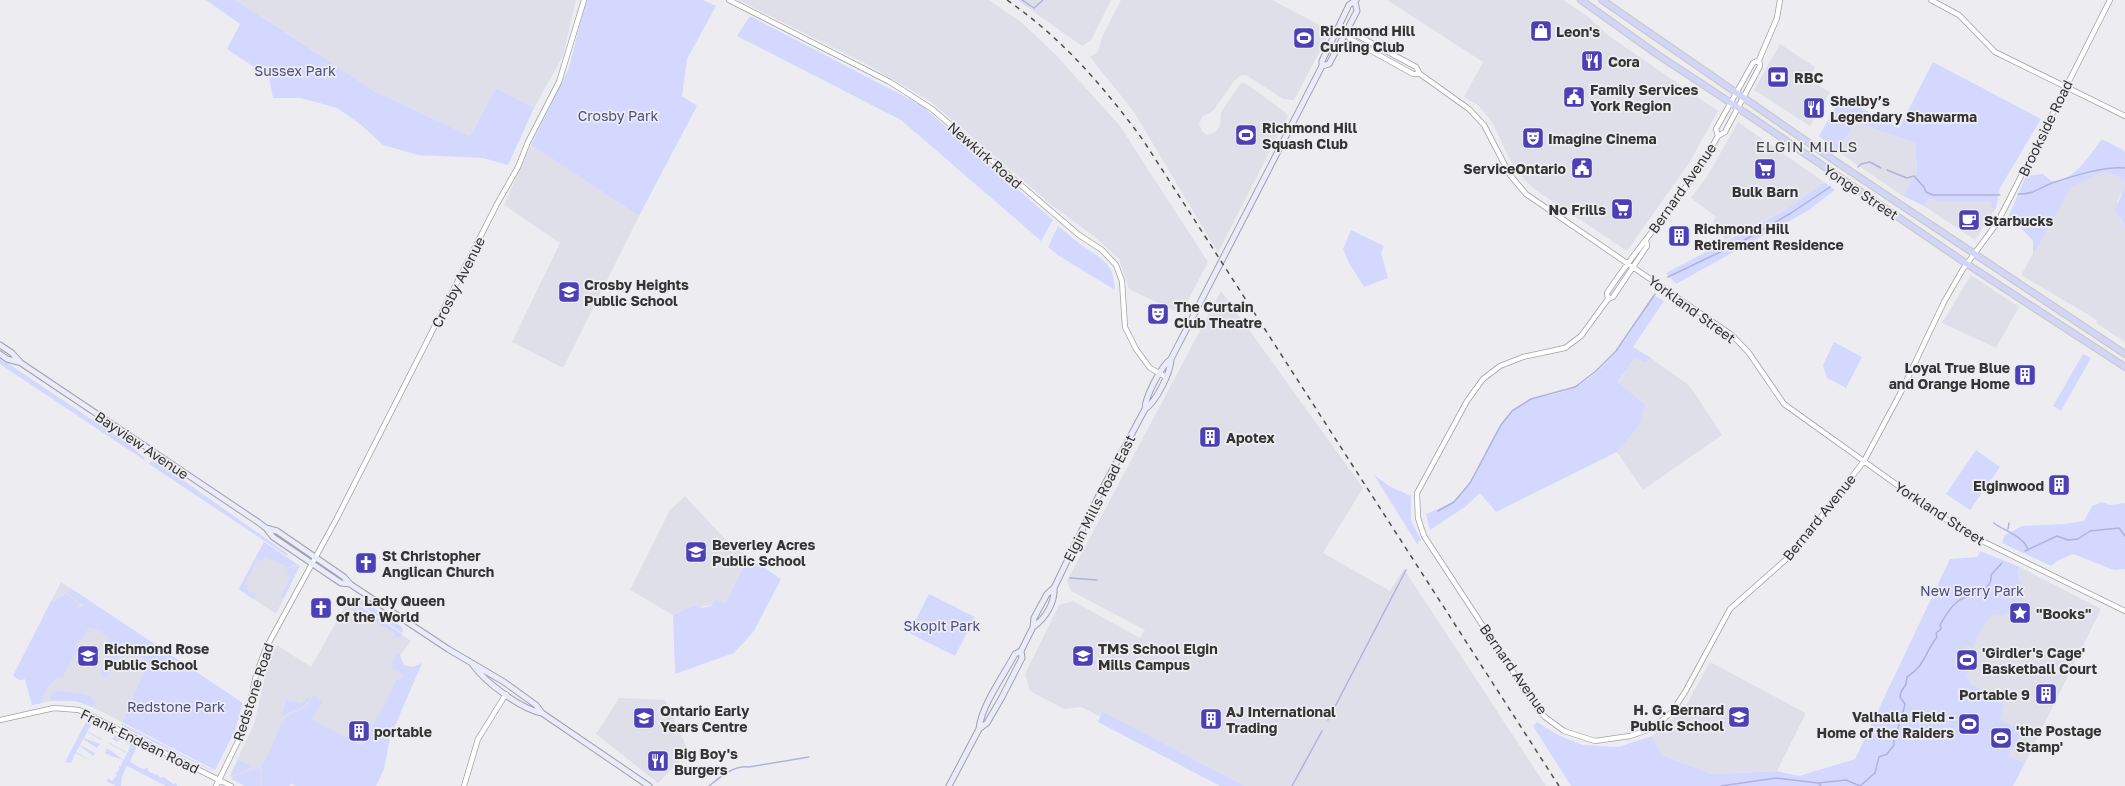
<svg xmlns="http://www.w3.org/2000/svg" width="2125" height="786" viewBox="0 0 2125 786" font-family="'Golos Text',sans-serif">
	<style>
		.built { fill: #dedfe8 }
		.green { fill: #d4d8ff }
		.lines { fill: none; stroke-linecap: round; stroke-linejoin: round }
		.stream { stroke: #afb2dd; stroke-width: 1.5 }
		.tertiary-casing { stroke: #a2a2a5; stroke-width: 6 }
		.secondary-casing { stroke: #a2a2a5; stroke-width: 7 }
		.primary-casing { stroke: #cacaca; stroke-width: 8 }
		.tertiary { stroke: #fff; stroke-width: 4.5 }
		.secondary { stroke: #e9eafc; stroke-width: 5 }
		.primary { stroke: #d3d5f8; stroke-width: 5.5 }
		.rail { stroke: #4d4d4e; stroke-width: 1.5; stroke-dasharray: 5 5; stroke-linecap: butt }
		.labels { text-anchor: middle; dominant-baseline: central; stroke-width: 3.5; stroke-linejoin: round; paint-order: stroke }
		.poi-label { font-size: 14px; font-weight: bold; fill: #343435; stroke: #ededf1; text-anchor: start }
		.park-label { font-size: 14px; fill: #4c4d86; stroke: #ededf1 }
		.street-label { font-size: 14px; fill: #343435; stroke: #ededf1 }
		.neighbourhood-label { font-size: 15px; letter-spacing: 1px; fill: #424345; stroke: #ededf1 }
	</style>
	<rect width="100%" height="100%" fill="#ededf1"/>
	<path class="built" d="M236 0H576L563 56 534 108 496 88 470 136 374 91Z
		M738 0H989L1021 22 1056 55 1120 126 1208 262 1181 314 1129 289 1119 259 1095 237 1054 207 930 101 868 65Z
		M1017 0H1111L1091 40 1082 46Z
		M1121 0H1272L1327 29 1329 34 1294 100 1283 99 1246 75 1240 76 1234 81 1213 111 1202 117 1199 123 1202 131 1207 135 1215 132 1220 126 1221 112 1240 84 1245 83 1285 112 1288 116 1218 253 1134 112 1090 57 1098 52 1102 37Z
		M1387 0H1563L1587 16 1609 36 1718 111 1689 163 1627 251 1534 189 1519 174 1512 164 1492 122 1478 105 1464 97 1483 62Z
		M1780 44 1815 67 1809 80 1830 92 1810 126 1754 90Z
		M1738 122 1824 182 1787 209 1725 240 1713 221 1716 217 1691 198 1708 175Z
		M1856 122 1915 143 1917 171 1903 196 1837 151Z
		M531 145 639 216 563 368 512 342 560 243 504 205Z
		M2103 172 2118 176 2124 180 2125 185 2117 201 2121 222 2125 226V342L2096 323 2097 320 2021 275 2070 187Z
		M1929 198 1938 201H1992V208H1996L1975 240 1924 206Z
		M1971 275 2019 307 1996 348 1942 323Z
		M1221 291 1363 488 1323 553 1390 591 1404 569 1546 786H1245L1102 711 1099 716 1081 707 1064 709 1030 691 1025 674 1059 605 1073 601 1140 638 1145 630 1071 591 1067 581Z
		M1635 357 1645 363 1651 358 1687 384 1694 392 1722 435 1643 490 1617 452 1638 427 1618 383Z
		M685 496 722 536 748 557 725 604 702 606 701 608 694 605 673 615 630 590 670 510Z
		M264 542 300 566 276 614 239 589Z
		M2018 566 2101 609 2025 763 2006 755 1946 666 1989 615 2025 594 2019 579Z
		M61 582 159 647 129 705 122 722 90 706 75 701 56 700 32 705 25 679 20 680 13 676Z
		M349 599 411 641 400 655 404 665 414 667 422 663 390 737 384 769 376 786H296L291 783 289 786H245L232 779 230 775 254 724 268 664 277 645 311 667Z
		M1710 662 1806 713 1777 771 1712 774 1662 755 1652 736 1685 707Z
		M619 698 665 700 689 752 658 783 596 734Z"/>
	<path class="green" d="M206 0H236L374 91 470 136 496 88 534 108 508 165 483 158 418 155 383 145 360 124 337 108 301 98H273L269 77 227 49 240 24Z
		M586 0H703L716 6 687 59 682 96 697 106 639 216 531 145 569 68Z
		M750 16 921 105 1053 220 1041 241 901 120 737 36Z
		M1933 62 2041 119 2000 188 1996 208H1991L1992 202 1938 201 1929 198 1924 206 1903 196 1917 171 1915 143 1856 122 1837 151 1819 136 1841 97 1899 128Z
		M2102 139 2125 151V184L2124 180 2118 176 2103 172 2071 187 2033 255V241L2009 215 2026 176 2043 174 2051 181C2073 184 2090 154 2102 139Z
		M1824 182 1835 190 1809 210 1676 284 1666 273 1787 209Z
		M2125 185V226L2115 211Z
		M1058 226C1066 232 1074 240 1083 246 1102 260 1114 263 1115 290L1059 256 1048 247Z
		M1351 230 1384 246 1381 253 1388 278 1364 287 1349 263 1343 249Z
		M1654 295 1664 301 1633 347 1651 358 1645 363 1635 357 1618 382 1645 405 1638 427 1617 452 1496 512 1480 493 1465 507 1430 530 1426 514C1434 510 1444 507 1452 502 1476 486 1486 440 1506 418 1530 391 1542 401 1570 389 1610 372 1632 329 1654 295Z
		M1834 342 1862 357 1846 388 1827 378 1823 365Z
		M2083 354 2091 358 2061 411 2053 406Z
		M0 358 130 445 145 458 144 460 0 364Z
		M1976 450 2000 467 1970 510 1946 494Z
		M151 461 166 468 288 554 287 556 149 464Z
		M1374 475 1389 486 1411 496V521L1421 540 1417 544Z
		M2102 502 2110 505 2125 503V569L2114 570 2073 554 2059 560 2051 566 2002 543 2005 535 2022 526 2064 524 2084 521 2092 506Z
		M264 542 297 564 286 567 266 557 260 561 257 560 245 584 248 586 246 589 253 594 256 592 253 599 239 589Z
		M1980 551 2018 566 2019 579 2025 594 2024 600C2019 606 2008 614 2001 615 1997 615 1995 613 1992 616 1982 623 1978 637 1973 648L1965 644 1954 666 1957 667 1965 648 1976 653 1966 677 1969 679V683L2001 701 2004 706 1999 719 2023 730 2008 756 2025 763 2013 786H1571L1533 726 1537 722 1558 735 1583 745 1618 747 1652 736 1662 755 1712 774 1777 771 1799 776 1855 759 1950 559 1977 557Z
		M748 557 781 579 754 631 734 653 675 674 673 615 694 605 701 608 711 606 715 599 725 604Z
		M299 566 284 598 281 596 290 577 287 575 288 568Z
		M72 589 243 703 235 731 215 770 122 722 149 662 146 659 123 649 120 651 106 678 100 675 110 651 106 649 109 637 95 628 94 630 89 627 82 640H80L75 649 77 650 62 678 58 676 44 692 42 703 32 705 25 679 20 680 13 676 51 601H54L65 594 78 603 77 608 85 606 67 593Z
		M929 594 975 617 955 656 909 633Z
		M356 598H359L401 626 403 630 402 633 355 601Z
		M354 602 402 634 400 637 392 638 395 634 356 608 354 611 352 607Z
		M397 653 400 655 402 663C409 670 414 667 422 663L390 737 384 769 376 786H296L291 783 289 786H261L262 765 271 750 280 725 287 716 306 707 314 695 322 702 312 720 363 746 397 679 400 680 403 674 391 667Z
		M53 692C66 690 80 693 92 697L95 704 93 707 75 701H51L50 696Z
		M308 698 310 700 301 708 282 716 286 700 301 703Z
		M1102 711 1245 786H1220L1098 722Z
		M87 720 93 723 87 731 102 739 101 740 87 732 84 738 100 744 97 748 83 739 80 745 95 753 93 756 80 746 76 752 91 761 75 753 71 763 65 762Z
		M121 723 212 770 214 772 123 727Z
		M116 735 137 746 130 762 143 769 148 768 149 772 157 775 158 774 160 778 164 777 173 784 176 783 177 786H166L127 766 122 776 121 786H116L106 781 108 778 112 781 117 775 115 774 119 770V766H121L123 760C117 757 111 757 105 753L107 748 124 760 127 753 109 744 110 743 128 753 130 745 120 739 118 742 112 739Z
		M238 760 248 765 250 768 231 776Z
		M256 768 260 770V786H245L232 779 233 777Z"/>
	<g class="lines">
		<path class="stream" d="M1022 0 1034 8 1043 0
			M1858 167 1861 164 1870 162 1881 168
			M1887 170 1907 178 1914 176 1924 187 1926 192 1933 195H2000
			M2018 194C2033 195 2039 188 2052 183 2073 176 2104 166 2125 168
			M1668 277 1743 241 1791 213 1830 187
			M1438 511 1454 502 1470 483 1501 425 1512 411 1531 399 1575 387 1596 371 1616 351 1655 294
			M1994 523C2004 531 2024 536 2028 550
			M2008 529 2009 523
			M2025 551 2057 536 2068 540 2078 539 2090 531 2119 528 2125 536
			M1070 578 1097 580
			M1328 720 1406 570
			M1818 783 1821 786
			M709 786C720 777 734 765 749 767L809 757
			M1292 786 1322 731
			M1721 786 1776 778 1818 783 1846 780 1860 786
			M1860 786 1875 773 1879 757 1887 754 1894 745V735L1896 734C1900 724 1903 714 1905 704L1900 697 1901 692 1906 684 1907 677C1925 666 1925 652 1937 637L1936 633 1941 629 1940 625C1945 617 1949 608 1957 602 1969 592 1993 593 1991 575L2002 563"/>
		<g class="tertiary-casing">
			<path id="tertiary" d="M729 0 890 82 932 109 1079 235 1102 250 1116 265 1122 281 1125 327 1136 349 1150 368 1166 377
				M1931 0 1959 15 1995 52 2125 116
				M1337 29 1346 33H1353L1416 67 1420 74 1469 109 1484 125 1510 175 1526 194 1732 335 1749 353 1784 404 1798 414 1939 515 1976 538 2125 611
				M1346 33 1350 39 1413 74H1420
				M1718 136 1716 129 1753 63 1759 60
				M1646 240 1647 246 1613 297 1608 299 1581 336 1565 348 1523 357 1500 366 1483 379 1467 401 1417 493 1418 518 1424 536 1536 707 1545 717 1564 731 1595 741 1630 736 1653 728 1672 712 1685 692 1730 609 1792 554 1864 461 1901 392 1944 302 1963 269 1997 223 2010 198 2110 0
				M1608 299 1607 293C1642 240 1687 193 1718 136L1725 132 1760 66 1759 60 1777 18 1780 0
				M0 720 54 708 79 710 231 786
				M216 786 245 727 256 675 266 648 337 518 497 204 518 167 528 142 559 82 584 0
				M464 786 478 739 506 694"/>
		</g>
		<g class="secondary-casing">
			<path id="secondary" d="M1322 66 1329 64 1357 11 1355 2
				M0 345 12 353 21 363 258 522 266 528 273 537 329 575 341 583 350 584
				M0 354 7 359 18 362
				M1145 409C1156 402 1171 372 1171 359L1322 66V61L1349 5 1356 0
				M266 528 277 531 344 577 350 584 448 649 504 682 536 705 542 713 649 786
				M1033 627C1045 619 1055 603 1054 588
				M473 665C486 683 521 709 542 713
				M979 729 987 723 1002 697 1022 658 1021 651 1033 627 1034 618 1047 594 1054 588 1099 495 1145 409C1145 397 1161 366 1171 359
				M949 786 979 729C981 706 1004 675 1015 654L1021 651"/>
		</g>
		<g class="primary-casing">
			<path id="primary" d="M1581 0 1658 55 1722 97 1967 264 2125 367
				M1602 0 1838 163 2125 354"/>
		</g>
		<use href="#tertiary" class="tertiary"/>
		<use href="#secondary" class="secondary"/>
		<use href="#primary" class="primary"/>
		<path class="rail" d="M1007 0C1062 38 1104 87 1143 140L1559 786"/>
	</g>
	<defs>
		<g id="shop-square" transform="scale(1.15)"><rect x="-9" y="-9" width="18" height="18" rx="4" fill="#4c40b7" stroke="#ededf1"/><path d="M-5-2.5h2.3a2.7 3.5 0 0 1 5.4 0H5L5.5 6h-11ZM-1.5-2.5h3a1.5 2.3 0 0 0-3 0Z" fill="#fff"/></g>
		<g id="stadium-square" transform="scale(1.15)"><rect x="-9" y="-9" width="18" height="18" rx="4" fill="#4c40b7" stroke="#ededf1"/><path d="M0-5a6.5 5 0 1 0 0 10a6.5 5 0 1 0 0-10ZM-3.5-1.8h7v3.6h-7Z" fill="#fff"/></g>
		<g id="restaurant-square" transform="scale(1.15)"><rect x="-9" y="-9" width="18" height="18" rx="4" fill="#4c40b7" stroke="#ededf1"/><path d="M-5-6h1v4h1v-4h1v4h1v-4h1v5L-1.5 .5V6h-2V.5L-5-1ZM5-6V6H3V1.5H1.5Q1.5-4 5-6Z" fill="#fff"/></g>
		<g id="bank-square" transform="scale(1.15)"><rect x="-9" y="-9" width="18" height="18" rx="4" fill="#4c40b7" stroke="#ededf1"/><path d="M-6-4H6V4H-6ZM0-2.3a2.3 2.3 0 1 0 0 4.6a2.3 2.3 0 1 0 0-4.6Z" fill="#fff"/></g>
		<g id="civic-square" transform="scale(1.15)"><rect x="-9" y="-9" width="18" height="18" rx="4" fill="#4c40b7" stroke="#ededf1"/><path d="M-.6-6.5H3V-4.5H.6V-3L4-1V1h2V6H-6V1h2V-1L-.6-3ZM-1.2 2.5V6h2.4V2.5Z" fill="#fff"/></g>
		<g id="theatre-square" transform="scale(1.15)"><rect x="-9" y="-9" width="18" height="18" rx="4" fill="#4c40b7" stroke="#ededf1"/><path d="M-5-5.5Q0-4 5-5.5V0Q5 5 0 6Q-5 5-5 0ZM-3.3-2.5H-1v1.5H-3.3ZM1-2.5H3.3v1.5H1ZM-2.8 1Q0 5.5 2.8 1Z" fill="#fff"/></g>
		<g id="supermarket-square" transform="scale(1.15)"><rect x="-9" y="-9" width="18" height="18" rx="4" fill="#4c40b7" stroke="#ededf1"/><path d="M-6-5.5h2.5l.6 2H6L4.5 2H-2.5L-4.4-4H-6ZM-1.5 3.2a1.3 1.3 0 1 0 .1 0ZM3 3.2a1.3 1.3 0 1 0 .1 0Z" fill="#fff"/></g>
		<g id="cafe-square" transform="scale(1.15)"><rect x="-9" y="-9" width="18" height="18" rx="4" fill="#4c40b7" stroke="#ededf1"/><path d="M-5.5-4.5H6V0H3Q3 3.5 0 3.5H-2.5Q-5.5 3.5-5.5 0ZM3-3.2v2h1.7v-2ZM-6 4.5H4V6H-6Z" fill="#fff"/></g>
		<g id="building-square" transform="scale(1.15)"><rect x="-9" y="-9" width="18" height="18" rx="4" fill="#4c40b7" stroke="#ededf1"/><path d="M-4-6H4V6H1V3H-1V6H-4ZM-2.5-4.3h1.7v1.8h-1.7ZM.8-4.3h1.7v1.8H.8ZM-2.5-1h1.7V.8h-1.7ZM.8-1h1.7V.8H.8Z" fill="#fff"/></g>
		<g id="school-square" transform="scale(1.15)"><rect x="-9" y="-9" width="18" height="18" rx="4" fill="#4c40b7" stroke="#ededf1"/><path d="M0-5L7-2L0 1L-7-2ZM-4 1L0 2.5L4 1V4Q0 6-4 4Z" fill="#fff"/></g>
		<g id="church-square" transform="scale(1.15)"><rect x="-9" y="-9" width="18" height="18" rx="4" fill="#4c40b7" stroke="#ededf1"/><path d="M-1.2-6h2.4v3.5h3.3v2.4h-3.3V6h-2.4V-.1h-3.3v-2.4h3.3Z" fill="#fff"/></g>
		<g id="sight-square" transform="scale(1.15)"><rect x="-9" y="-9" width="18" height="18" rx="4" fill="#4c40b7" stroke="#ededf1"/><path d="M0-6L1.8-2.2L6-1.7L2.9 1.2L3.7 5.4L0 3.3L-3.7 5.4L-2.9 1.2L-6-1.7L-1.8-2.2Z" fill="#fff"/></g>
	</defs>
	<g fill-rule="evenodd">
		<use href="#shop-square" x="1541" y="31"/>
		<use href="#stadium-square" x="1304" y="38"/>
		<use href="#restaurant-square" x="1592" y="61"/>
		<use href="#bank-square" x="1778" y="77"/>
		<use href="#civic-square" x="1574" y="97"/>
		<use href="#restaurant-square" x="1814" y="108"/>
		<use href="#stadium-square" x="1246" y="135"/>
		<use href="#theatre-square" x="1533" y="138"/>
		<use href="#civic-square" x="1582" y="168"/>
		<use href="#supermarket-square" x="1765" y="169"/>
		<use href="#supermarket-square" x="1622" y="209"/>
		<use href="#cafe-square" x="1969" y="220"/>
		<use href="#building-square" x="1679" y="236"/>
		<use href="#school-square" x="569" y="292"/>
		<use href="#theatre-square" x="1158" y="314"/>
		<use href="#building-square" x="2025" y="375"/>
		<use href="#building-square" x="1210" y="437"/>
		<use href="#building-square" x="2059" y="485"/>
		<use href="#school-square" x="696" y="552"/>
		<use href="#church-square" x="366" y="563"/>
		<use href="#church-square" x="321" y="608"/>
		<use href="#sight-square" x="2020" y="613"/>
		<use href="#school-square" x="88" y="656"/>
		<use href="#school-square" x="1083" y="656"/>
		<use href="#stadium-square" x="1967" y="660"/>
		<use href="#building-square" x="2046" y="694"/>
		<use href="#school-square" x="1739" y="717"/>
		<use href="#school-square" x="644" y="718"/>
		<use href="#building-square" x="1211" y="719"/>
		<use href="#stadium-square" x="1969" y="724"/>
		<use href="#building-square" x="359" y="731"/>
		<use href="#stadium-square" x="2001" y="738"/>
		<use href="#restaurant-square" x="658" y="761"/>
	</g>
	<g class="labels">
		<g class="poi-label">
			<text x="1320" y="30">Richmond Hill<tspan x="1320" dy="16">Curling Club</tspan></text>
			<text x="1556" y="31">Leon's</text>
			<text x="1608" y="61">Cora</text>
			<text x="1794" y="77">RBC</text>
			<text x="1590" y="89">Family Services<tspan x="1590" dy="16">York Region</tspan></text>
			<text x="1830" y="100">Shelby’s<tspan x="1830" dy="16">Legendary Shawarma</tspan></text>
			<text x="1262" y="127">Richmond Hill<tspan x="1262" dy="16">Squash Club</tspan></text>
			<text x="1548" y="138">Imagine Cinema</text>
			<text x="1566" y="168" text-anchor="end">ServiceOntario</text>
			<text x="1765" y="191" text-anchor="middle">Bulk Barn</text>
			<text x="1606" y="209" text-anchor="end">No Frills</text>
			<text x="1984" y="220">Starbucks</text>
			<text x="1694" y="228">Richmond Hill<tspan x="1694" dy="16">Retirement Residence</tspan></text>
			<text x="584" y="284">Crosby Heights<tspan x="584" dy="16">Public School</tspan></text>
			<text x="1174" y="306">The Curtain<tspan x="1174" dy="16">Club Theatre</tspan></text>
			<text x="2010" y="367" text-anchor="end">Loyal True Blue<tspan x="2010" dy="16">and Orange Home</tspan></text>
			<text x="1226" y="437">Apotex</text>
			<text x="2044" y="485" text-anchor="end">Elginwood</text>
			<text x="712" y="544">Beverley Acres<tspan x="712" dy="16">Public School</tspan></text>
			<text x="382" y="555">St Christopher<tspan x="382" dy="16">Anglican Church</tspan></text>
			<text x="336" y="600">Our Lady Queen<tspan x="336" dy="16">of the World</tspan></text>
			<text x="2036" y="613">"Books"</text>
			<text x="104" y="648">Richmond Rose<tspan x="104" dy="16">Public School</tspan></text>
			<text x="1098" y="648">TMS School Elgin<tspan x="1098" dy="16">Mills Campus</tspan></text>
			<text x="1982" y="652">'Girdler's Cage'<tspan x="1982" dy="16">Basketball Court</tspan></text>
			<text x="2030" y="694" text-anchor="end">Portable 9</text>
			<text x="1724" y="709" text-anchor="end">H. G. Bernard<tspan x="1724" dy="16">Public School</tspan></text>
			<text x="660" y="710">Ontario Early<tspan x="660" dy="16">Years Centre</tspan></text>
			<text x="1226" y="711">AJ International<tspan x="1226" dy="16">Trading</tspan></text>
			<text x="1954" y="716" text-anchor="end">Valhalla Field -<tspan x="1954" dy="16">Home of the Raiders</tspan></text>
			<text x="2016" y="730">'the Postage<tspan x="2016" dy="16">Stamp'</tspan></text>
			<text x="374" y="731">portable</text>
			<text x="674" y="753">Big Boy's<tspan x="674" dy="16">Burgers</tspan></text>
		</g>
		<g class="park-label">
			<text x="295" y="70">Sussex Park</text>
			<text x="618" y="115">Crosby Park</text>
			<text x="1972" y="590">New Berry Park</text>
			<text x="942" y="625">Skopit Park</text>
			<text x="176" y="706">Redstone Park</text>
		</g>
		<g class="street-label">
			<text transform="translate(2045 128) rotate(-64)">Brookside Road</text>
			<text transform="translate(985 155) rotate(41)">Newkirk Road</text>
			<text transform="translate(1682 188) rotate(-55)">Bernard Avenue</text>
			<text transform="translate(1861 192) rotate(34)">Yonge Street</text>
			<text transform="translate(458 282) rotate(-63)">Crosby Avenue</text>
			<text transform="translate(1692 309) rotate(36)">Yorkland Street</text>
			<text transform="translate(142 445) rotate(34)">Bayview Avenue</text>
			<text transform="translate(1099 498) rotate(-63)">Elgin Mills Road East</text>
			<text transform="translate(1940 513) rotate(33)">Yorkland Street</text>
			<text transform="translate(1819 517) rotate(-51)">Bernard Avenue</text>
			<text transform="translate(1514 669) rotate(55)">Bernard Avenue</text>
			<text transform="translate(253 692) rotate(-72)">Redstone Road</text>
			<text transform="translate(140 741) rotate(26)">Frank Endean Road</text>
		</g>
		<g class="neighbourhood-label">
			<text x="1807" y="146">ELGIN MILLS</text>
		</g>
	</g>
</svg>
